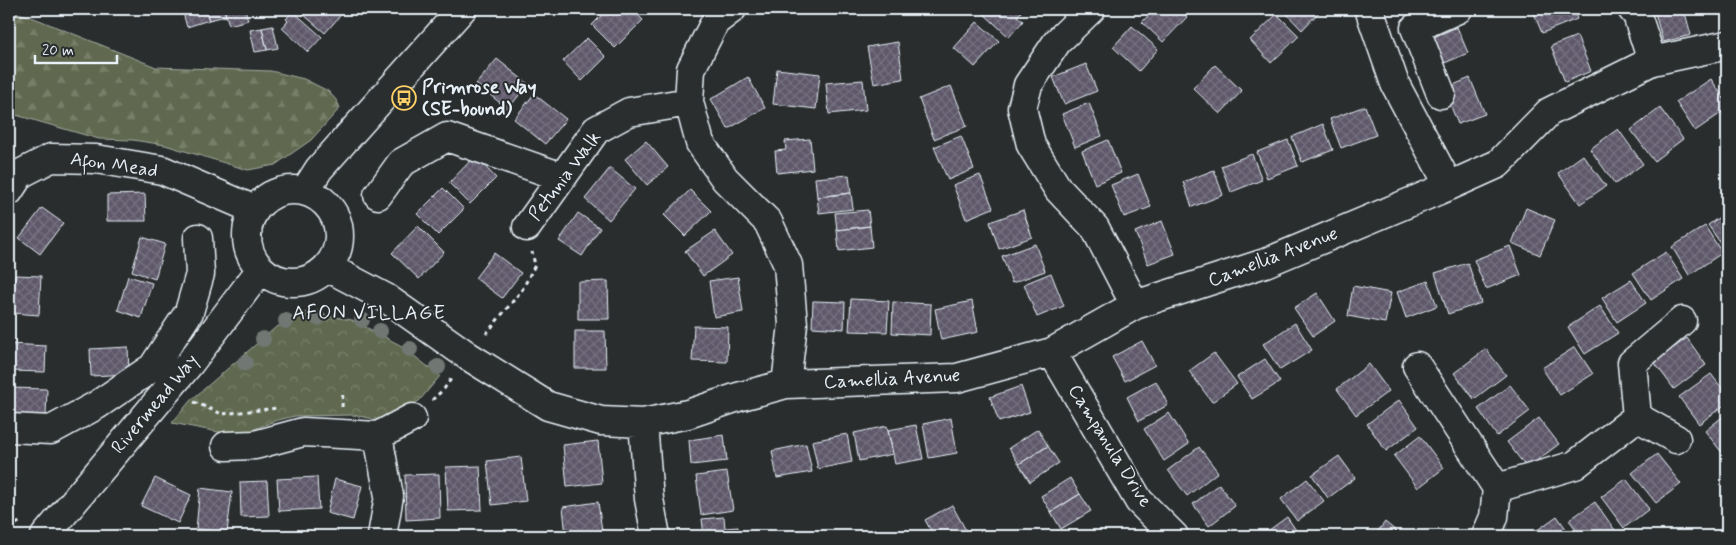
<svg xmlns="http://www.w3.org/2000/svg" width="1736" height="545" viewBox="0 0 1736 545" font-family="Mynerve,sans-serif">
	<style>
		.forest { fill: url(#forest-firs); stroke: #a4ada4 }
		.park { fill: url(#park-crowns); stroke: #a4ada4 }
		.building { fill: url(#building-cross-hatch); stroke: #e8f1f8 }
		.lines { fill: none; stroke-linecap: round; stroke-linejoin: round }
		.minor-casing { stroke: #e8f1f8; stroke-width: 31 }
		.path { stroke: #e8f1f8; stroke-width: 3; stroke-dasharray: 4 4; stroke-linecap: butt }
		.minor { stroke: #2a2d2e; stroke-width: 28 }
		.tree { fill: #717773 }
		.labels { text-anchor: middle; dominant-baseline: central; stroke-width: 4; stroke-linejoin: round; paint-order: stroke }
		.poi-label { font-size: 19px; font-weight: bold; fill: #e8f1f8; stroke: #2a2d2e; text-anchor: start }
		.street-label { font-size: 19px; fill: #e8f1f8; stroke: #2a2d2e }
		.neighbourhood-label { font-size: 20px; letter-spacing: 1px; fill: #e8f1f8; stroke: #2a2d2e }
	</style>
	<defs>
		<pattern id="forest-firs" width="22" height="20" patternUnits="userSpaceOnUse" patternTransform="scale(1.25)"><rect width="22" height="20" fill="#61694f"/><path d="M5 1l3.5 6h-7zM16 11l3.5 6h-7z" fill="#787f69"/></pattern>
		<pattern id="park-crowns" width="20" height="18" patternUnits="userSpaceOnUse" patternTransform="scale(1.25)"><rect width="20" height="18" fill="#61694f"/><path d="M2 6a3 3 0 1 1 6 0M12 15a3 3 0 1 1 6 0" fill="none" stroke="#787f69"/></pattern>
		<pattern id="building-cross-hatch" width="8" height="8" patternUnits="userSpaceOnUse" patternTransform="scale(1.25)"><rect width="8" height="8" fill="#5e596a"/><path d="M0 0l8 8M0 8l8-8" fill="none" stroke="#757180"/></pattern>
	</defs>
	<rect width="100%" height="100%" fill="#2a2d2e"/>
	<filter id="ink" filterUnits="userSpaceOnUse"><feTurbulence type="fractalNoise" baseFrequency=".02" numOctaves="2"/><feDisplacementMap in="SourceGraphic" scale="10" xChannelSelector="R" yChannelSelector="G"/><feConvolveMatrix kernelMatrix="1 2 1 2 8 2 1 2 1" color-interpolation-filters="sRGB"/></filter>
	<g filter="url(#ink)">
		<path class="forest" d="M9 11 29 16 156 67 271 71 304 79 328 91 337 101 340 108 311 140 275 165 248 170 165 145 133 140 99 139 9 113Z"/>
		<path class="park" d="M307 312 352 320 400 345 440 376 419 401 380 420 353 415 295 416 274 421 239 436 172 423 190 401 275 328Z"/>
		<path class="building" d="M182 9H205L209 20 187 27Z
			M205 9H224L226 16 209 20Z
			M224 9H245L248 20 229 25Z
			M297 9H346L325 33Z
			M608 9H632L643 20 615 48 592 25Z
			M985 9H1024L1017 16 1023 21 1009 37 982 12Z
			M1155 9H1179L1187 17 1163 42 1142 22Z
			M1282 9H1322L1302 30Z
			M1532 9H1573L1577 19 1542 33Z
			M1654 9H1684L1691 35 1663 42Z
			M293 11 322 37 308 52 282 28 288 21 286 19Z
			M1277 14 1299 36 1271 63 1250 40Z
			M977 22 999 41 975 67 954 48Z
			M273 26 278 48 267 50 262 28Z
			M1132 26 1158 49 1139 71 1113 47Z
			M1457 27 1468 53 1433 68 1422 42Z
			M262 28 267 50 255 52 250 30Z
			M1577 36 1591 71 1565 82 1551 46Z
			M587 38 606 57 582 81 563 61Z
			M898 42 903 79 874 84 867 47Z
			M497 59 528 84 508 109 476 84Z
			M1086 64 1097 91 1064 104 1053 77Z
			M1215 65 1242 91 1220 114 1193 88Z
			M777 69 820 74 816 109 773 104Z
			M748 77 765 108 728 129 711 99Z
			M1470 78 1485 114 1458 124 1444 89Z
			M1711 79 1727 103V109L1695 131 1676 102Z
			M863 80 866 110 829 114 826 83Z
			M951 86 967 126 934 139 919 99Z
			M534 94 566 119 545 144 514 119Z
			M1089 103 1102 136 1075 147 1062 114Z
			M1365 106 1376 135 1341 148 1330 119Z
			M1660 108 1683 139 1654 161 1631 130Z
			M1323 124 1333 150 1302 162 1292 137Z
			M1618 129 1643 164 1615 184 1590 149Z
			M961 136 974 169 948 180 934 147Z
			M810 139 813 169 777 173 775 151 786 150 785 141Z
			M1108 140 1121 173 1095 184 1082 151Z
			M1288 140 1298 166 1267 178 1257 152Z
			M646 141 668 167 647 185 625 159Z
			M1252 154 1262 180 1231 192 1221 166Z
			M1583 155 1606 186 1580 204 1558 173Z
			M475 156 496 178 470 204 449 183Z
			M610 168 635 189 609 220 585 199Z
			M1214 170 1223 195 1192 207 1183 182Z
			M1138 174 1151 207 1124 217 1111 185Z
			M849 175 851 193 817 197 815 178Z
			M980 175 993 208 966 219 953 185Z
			M443 188 464 209 438 235 417 214Z
			M690 190 711 211 685 236 664 215Z
			M851 193 853 209 819 213 817 197Z
			M145 194 146 221H107V195Z
			M42 208 63 223 40 254 19 238Z
			M1526 208 1555 220 1540 255 1512 243Z
			M868 210 870 226 837 230 835 213Z
			M1023 210 1032 237 999 249 990 222Z
			M1727 212V250L1726 251 1708 225Z
			M578 213 600 228 582 256 559 241Z
			M1162 221 1175 254 1148 264 1135 232Z
			M418 226 444 252 419 279 392 253Z
			M870 226 872 247 839 251 837 230Z
			M1705 226 1722 253 1689 275 1672 247Z
			M715 231 732 255 703 276 685 251Z
			M142 237 165 244 155 279 132 271Z
			M1035 244 1045 271 1012 283 1002 256Z
			M1510 246 1521 275 1486 289 1474 260Z
			M1666 252 1683 279 1651 300 1633 273Z
			M494 253 521 273 502 298 475 278Z
			M1468 263 1481 303 1448 314 1435 273Z
			M1051 273 1064 306 1037 317 1024 284Z
			M15 275 41 276 39 315 12 313Z
			M128 276 152 283 141 318 118 310Z
			M738 277 743 312 714 317 709 281Z
			M1631 280 1646 303 1617 322 1602 298Z
			M608 281 609 319H578V282Z
			M1428 281 1437 306 1406 318 1397 292Z
			M1353 286 1391 293 1385 323 1348 316Z
			M1317 293 1335 321 1313 336 1294 308Z
			M851 299 889 301 887 332 849 331Z
			M813 301 845 302 844 329 812 327Z
			M972 301 978 332 941 340 935 309Z
			M893 302 931 304 930 335 892 333Z
			M1600 306 1618 333 1585 354 1568 327Z
			M1295 323 1312 350 1280 370 1263 344Z
			M694 326 728 327 727 362 692 361Z
			M575 331H605L606 368H575Z
			M1687 338 1706 365 1674 389 1654 362Z
			M1142 341 1155 365 1125 381 1112 357Z
			M9 344 46 346 45 372 9 371Z
			M128 347 129 374 91 376 90 349Z
			M1575 347 1593 374 1560 395 1542 368Z
			M1486 349 1506 375 1474 399 1454 373Z
			M1214 353 1237 384 1212 402 1189 371Z
			M1265 359 1280 382 1252 399 1237 377Z
			M1369 364 1389 391 1356 415 1337 389Z
			M1711 374 1727 395V403L1699 424 1679 397Z
			M1156 381 1168 405 1139 421 1127 397Z
			M1510 385 1530 411 1497 436 1478 409Z
			M1021 386 1030 412 999 422 990 397Z
			M9 388 47 389 46 416 9 414Z
			M1399 400 1418 427 1386 451 1367 424Z
			M1169 413 1189 444 1164 461 1144 429Z
			M1727 413V459L1705 431Z
			M951 418 957 453 929 458 923 424Z
			M1539 418 1559 444 1527 468 1507 442Z
			M916 425 923 459 895 464 888 430Z
			M887 426 893 454 859 461 854 433Z
			M1038 429 1048 446 1019 464 1009 448Z
			M847 434 852 462 818 469 812 441Z
			M724 435 727 461 691 465 689 440Z
			M1420 436 1444 468 1418 488 1394 456Z
			M598 441 602 483 567 487 563 445Z
			M806 444 812 472 777 478 772 451Z
			M1048 446 1059 463 1030 482 1019 464Z
			M1199 447 1218 472 1187 496 1168 470Z
			M1657 454 1681 484 1656 503 1632 473Z
			M1339 456 1355 478 1328 498 1312 475Z
			M521 457 526 501 492 505 487 461Z
			M480 466 482 510 448 511 446 467Z
			M727 472 733 510 701 515 696 476Z
			M439 474 440 518 406 520 405 475Z
			M317 477 319 509 279 511 277 479Z
			M155 478 191 495 178 523 141 506Z
			M1070 478 1080 494 1051 512 1041 496Z
			M335 479 362 486 353 520 327 513Z
			M1307 479 1324 501 1297 521 1281 499Z
			M1626 479 1649 509 1624 528 1601 497Z
			M267 481 269 516 241 517 240 482Z
			M1219 484 1235 506 1209 526 1193 504Z
			M200 488 232 492 227 532 196 529Z
			M1080 494 1091 511 1061 529 1051 512Z
			M598 502 602 531 566 536 563 507Z
			M1595 502 1617 533 1613 536H1581L1569 520Z
			M952 505 969 536H934L925 520Z
			M1557 516 1571 536H1529Z
			M724 517 725 528 738 527 739 536H704L702 519Z
			M1287 517 1300 536H1261Z
			M1385 522 1402 536H1374Z"/>
		<g class="lines">
			<g class="minor-casing">
				<path id="minor" d="M732 9 715 22 691 69 689 102 700 143 725 179 768 222 788 265 793 324 786 384
					M1091 9 1057 42 1028 85 1022 108 1031 145 1058 189 1095 228 1135 305
					M1369 9 1395 84 1449 186
					M1632 9 1637 15 1652 61
					M1441 94 1415 28 1458 9
					M247 236a46 46 0 1 1 92 0a46 46 0 1 1-92 0Z
					M9 191 20 174 51 158 96 159 162 170 255 210
					M305 191 319 169 462 9
					M378 195 401 163 447 137 562 177
					M527 227 596 130 629 112 689 102
					M327 267 386 298 468 356 548 406 601 421 643 423 688 414 738 397 786 384 957 378 1052 352 1135 305 1265 263 1449 186 1498 164 1549 112 1652 61 1727 45
					M1052 352 1139 501 1174 536
					M1417 366 1497 488 1494 517 1486 536
					M643 423 649 499 656 536
					M9 428 51 430 97 405 153 367 189 312 200 274 198 238
					M378 436 389 496 382 536
					M1676 439 1637 417 1632 363 1682 321
					M226 446 255 445 303 432 378 436 412 418
					M1497 488 1575 465 1637 417
					M45 536 190 363 261 269"/>
			</g>
			<path class="path" d="M486 334 522 290 535 265 532 252
				M432 400 444 389 451 379
				M194 402 222 414 278 408
				M342 407 343 391
				M9 528 21 521"/>
			<use href="#minor" class="minor"/>
		</g>
		<g class="tree">
			<circle cx="318" cy="318" r="8"/>
			<circle cx="362" cy="320" r="8"/>
			<circle cx="286" cy="321" r="8"/>
			<circle cx="380" cy="331" r="8"/>
			<circle cx="263" cy="339" r="8"/>
			<circle cx="410" cy="349" r="8"/>
			<circle cx="245" cy="363" r="8"/>
			<circle cx="438" cy="367" r="8"/>
		</g>
	</g>
	<defs>
		<g id="bus-ring" transform="scale(1.25)"><circle r="9.5" fill="#2a2d2e" stroke="#ffd166" stroke-width="1.5"/><path d="M-5-6H5V4H4V6H2V4H-2V6H-4V4H-5ZM-3.5-4V0h7V-4ZM-3.5 1.2v1.5H-2V1.2ZM2 1.2v1.5H3.5V1.2Z" fill="#ffd166"/></g>
	</defs>
	<g fill-rule="evenodd">
		<use href="#bus-ring" x="404" y="98"/>
	</g>
	<g class="labels">
		<g class="poi-label">
			<text x="422" y="87">Primrose Way<tspan x="422" dy="22">(SE-bound)</tspan></text>
		</g>
		<g class="street-label">
			<text transform="translate(114 165) rotate(8)">Afon Mead</text>
			<text transform="translate(565 176) rotate(-53)">Petunia Walk</text>
			<text transform="translate(1273 257) rotate(-21)">Camellia Avenue</text>
			<text transform="translate(892 379) rotate(-3)">Camellia Avenue</text>
			<text transform="translate(155 404) rotate(-50)">Rivermead Way</text>
			<text transform="translate(1110 446) rotate(58)">Campanula Drive</text>
		</g>
		<g class="neighbourhood-label">
			<text x="369" y="313">AFON VILLAGE</text>
		</g>
	</g>
	<rect width="1736" height="545" fill="none" stroke="#2a2d2e" stroke-width="30"/>
	<rect x="15" y="15" width="1706" height="515" fill="none" stroke="#e8f1f8" stroke-width="2" filter="url(#ink)"/>
	<path d="M35 55v8h82v-8" fill="none" stroke="#e8f1f8" stroke-width="2.5"/>
	<text x="42" y="55" font-size="15" fill="#e8f1f8" stroke="#2a2d2e" stroke-width="4" paint-order="stroke">20 m</text>
</svg>
